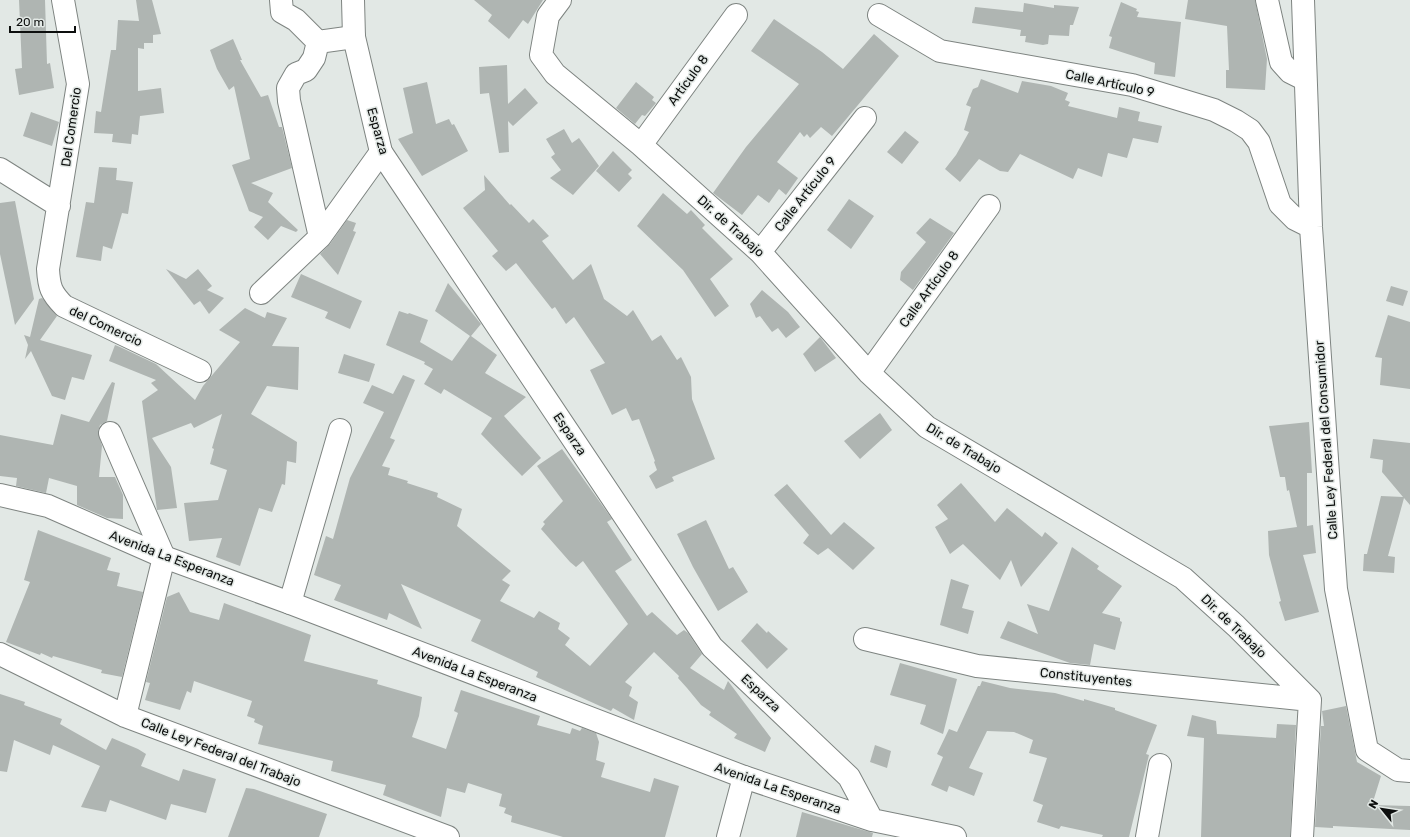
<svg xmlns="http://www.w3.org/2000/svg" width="1410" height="837" viewBox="0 0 1410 837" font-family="Rubik,sans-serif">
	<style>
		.building { fill: #afb5b2 }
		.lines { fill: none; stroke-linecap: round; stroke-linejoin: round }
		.minor-casing { stroke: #7e8481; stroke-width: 24 }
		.tertiary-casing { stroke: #7e8481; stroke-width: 24 }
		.minor { stroke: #fff; stroke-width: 22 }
		.tertiary { stroke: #fff; stroke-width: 22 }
		.labels { text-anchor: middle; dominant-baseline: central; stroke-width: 3; stroke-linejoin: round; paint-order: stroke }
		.street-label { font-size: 13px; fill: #0d0f0e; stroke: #e2e8e5 }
	</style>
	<rect width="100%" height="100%" fill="#e2e8e5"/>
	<path class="building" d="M19 0H45L47 64 50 63 54 88 19 95 15 69 22 68Z
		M136 0H152L161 34 153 35V43H144V49L138 48V91L161 88 164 113 140 116 138 135 132 134 131 144 112 142 113 134 94 133 96 111 101 112 111 50H116L118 20 139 21Z
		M474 0H543L528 24 523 20 509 39 488 21 492 15Z
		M1188 0H1255L1267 59 1265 90 1226 88V70H1229L1227 26 1185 19Z
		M1121 2 1137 9 1136 11 1139 12 1137 17 1181 22 1175 77 1154 74 1155 63 1109 48 1112 37 1109 36Z
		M1024 3 1054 8V5L1079 7 1073 25H1070L1069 36 1049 35 1048 44 1043 45 1025 42 1026 36H1020L1021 30 972 23 975 7 1023 12Z
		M774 19 822 52 843 69 874 34 899 56 832 136 821 127 810 138 807 134 804 137 800 132 777 162 798 178 786 195 779 189 769 203 758 195 742 215 713 193 746 147 799 84 751 51Z
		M233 39 242 60H240L261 97 268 95 279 127H282L292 168 251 183 273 193 268 202 298 230 296 232 281 226 268 240 254 227 263 217 249 211 232 165 250 159 234 86 229 90 217 69 210 50Z
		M507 65 508 104 525 88 538 103 513 126 508 121 509 152 499 153 489 93 480 94 479 67Z
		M981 79 1018 93 1022 81 1051 86 1068 93 1065 100 1070 102 1068 106 1117 118 1119 107 1140 112 1138 121 1162 126 1158 143 1133 138 1127 158 1108 153 1102 177 1078 168 1073 179 1020 154 1008 172 1000 171 979 159 960 182 945 169 956 155 969 132 964 130 971 107 966 105 973 89 978 87Z
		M427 82 436 124 449 119 452 125 454 124 468 151 422 176 398 139 413 133 403 88Z
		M636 82 654 97 652 100 656 103 645 116 642 115 635 124 616 108Z
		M31 112 59 122 52 146 23 136Z
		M564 129 572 143 579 138 599 166 573 195 550 178 561 170 551 157 555 154 546 139Z
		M905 131 919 142 902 164 887 152Z
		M613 151 632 170 628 174 632 178 619 192 596 171Z
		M99 167 117 168 116 180 133 182 128 214 122 213 112 249 103 246 101 261 76 257 86 202 94 203Z
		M484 175 510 205 511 204 529 223 533 219 549 236 542 241 573 280 591 264 604 299 627 316 633 310 652 341 661 335 677 360 681 357 691 377 692 399 715 459 672 477 674 481 656 489 649 476 657 470 654 462 655 461 639 419 632 421 626 408 612 415 590 370 605 363 574 317 566 324 555 307 552 309 516 263 506 271 492 256 498 251 463 208 485 190Z
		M663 193 687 214 691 210 705 225 702 228 733 259 710 279 729 306 715 317 683 270 637 226Z
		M849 199 874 216 851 249 827 230Z
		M15 201 34 299 15 325 0 254V203Z
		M930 218 954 233 913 290 900 280 901 272 926 242 916 233Z
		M347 220 356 223 353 231 356 232 338 275 320 254 330 244Z
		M166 269 186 279 198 269 212 286 207 290 224 298 209 314 200 301 194 305Z
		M301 274 362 301 350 329 325 318 328 312 291 297Z
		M448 283 481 324 471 336 497 355 485 373 526 397 504 416 541 458 522 476 481 434 492 418 444 389 441 394 424 384 433 369 424 364 425 362 386 345 399 311 408 314 409 313 428 320 420 342 452 361 470 336 435 311Z
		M1391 286 1408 291 1403 306 1386 301Z
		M762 290 788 312 800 327 786 338 778 328 772 332 760 316 756 318 750 304Z
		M42 298 57 316 40 340 92 355 84 380 72 377 65 400 52 396 31 351 25 359 28 345 24 335 30 337 39 299Z
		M245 308 265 318 267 312 287 318 272 346 299 347 298 390 267 386 251 414 297 442 296 463 287 461 285 485 282 484 272 512 259 508 240 566 216 557 222 538 189 541 184 503 218 500 227 470 210 464 214 449 212 448 222 414 194 428 191 423 152 438 171 467 177 508 157 510 142 401 158 390 151 383 156 380 109 361 115 345 120 347 156 364 195 400 203 386 240 342 219 330Z
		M1388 315 1410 322V389L1380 385 1382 358 1375 357Z
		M820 337 836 358 815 372 803 354Z
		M344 354 375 364 369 382 338 373Z
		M403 375 415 380 390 438 395 440 382 466 390 468 388 475 408 481 407 483 438 493 437 497 462 509 457 526 511 571 502 580 510 585 500 601 534 618 539 611 560 623 558 629 570 638 565 645 590 666 628 624 583 561 576 567 570 562 541 529 545 524 543 522 563 501 537 466 562 449 612 519 607 522 632 560 615 571 647 616 652 612 677 635 684 630 688 633 702 654 690 668 724 690 728 681 771 738 765 752 734 738 737 734 709 715 711 712 701 705 687 688 678 678 679 676 654 652 625 682 632 687 629 696 638 702 634 720 613 708 611 711 536 677 538 672 471 641 481 620 401 584 422 629 389 613 387 620 334 600 341 585 314 575 326 536 333 539 350 478 384 412 363 403 372 385 393 394Z
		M112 382 115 383 107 421 100 425 98 431 102 446 99 477H115L123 495V519L107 518 77 505V486L49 478 46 493 16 486 17 478 0 476V435L53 445 61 414 89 422Z
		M880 413 892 430 860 459 844 441Z
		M1309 422 1312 473H1307V526L1313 525 1316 553 1303 555 1319 612 1285 621 1279 602 1281 601 1269 555 1268 531 1297 527 1289 490 1287 491 1285 477H1280L1269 426Z
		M1373 439 1410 443V505L1404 498 1388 556 1395 557 1394 573 1363 571 1364 554H1367L1381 496 1403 497 1382 472 1383 460 1370 458Z
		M961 483 995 522 1007 508 1042 537 1045 532 1058 543 1021 587 1011 560 1000 580 963 544 950 554 935 527 948 519 937 505Z
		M787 484 831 535 844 522 875 548 853 570 828 548 818 555 803 543 809 535 774 495Z
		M706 520 729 569 733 567 748 592 718 611 693 567 677 534Z
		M38 530 111 558 107 570 120 573 117 586 143 592 122 677 101 673 102 670 53 656 52 658 41 653 40 655 6 642 30 582 24 580Z
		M1072 547 1099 566 1097 569 1122 586 1102 613 1120 618V621L1122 622 1115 650 1094 644 1090 665 1070 663 1000 638 1008 621 1038 634 1027 604 1049 611Z
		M951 579 969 585 962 608 974 611 968 634 940 625Z
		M179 592 190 612 219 620 224 603 311 635 304 661 378 680 377 684 422 697 419 716 412 737 446 749 458 713 454 711 461 690 540 716 537 725 570 734 572 728 580 731 582 728 596 733 599 742 596 760 605 763 601 777 650 792 654 778 679 786 665 837H563L511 822 512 816 504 813 506 808 499 806 502 794 468 783 465 793 447 788 441 817 383 795 386 785 331 771 333 761 258 744 263 726 254 722 255 719 247 716 252 701 194 681 191 693 187 691 180 710 145 700 150 683 146 682 167 597Z
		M757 623 767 633 768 631 788 649 767 669 741 641Z
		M900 663 957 679 943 734 920 724 926 705 890 695Z
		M982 681 1010 688 1055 693 1084 701V699L1115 708V710L1157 725 1146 754 1149 755 1129 837H1102L1103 835 1061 826 1059 829 1037 822 1043 805 1033 801 1047 758 1029 753 1033 740 1014 732 987 731 969 768 983 773 974 796 949 786 947 792 931 785 943 757 937 754 949 729 957 732 978 686H980Z
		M0 694 25 702 24 705 62 719 60 724 106 750 112 738 138 749 146 754 141 766 179 781 183 769 216 779 206 813 171 804 166 820 110 800 106 812 81 807 100 766 53 745 50 755 14 740 7 772 0 771Z
		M1346 706 1357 762 1381 776 1372 805 1410 806V830L1333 826V828L1315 827 1321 726H1324L1322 711Z
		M1192 715 1216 721 1217 734 1276 738 1277 724 1296 725 1290 837H1201L1204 738 1187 736Z
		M875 745 891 751 887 768 870 762Z
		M246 788 254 789 327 814 319 837H228Z
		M802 812 873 833 872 837H796Z"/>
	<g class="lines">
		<g class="minor-casing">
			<path id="minor" d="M63 0 78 84 48 269C49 287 51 293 64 306L200 371
				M281 0 282 12 296 20 318 42 314 58 306 70 296 74 288 88 289 101 320 237
				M560 0 548 16 541 55 555 74 641 145 760 252 869 373 927 427 1183 578 1236 626 1310 700 1302 837
				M1267 0 1281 62 1290 72 1304 79
				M1303 0 1311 227 1336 589 1367 750 1398 770 1410 771
				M879 15 940 51 1132 85 1214 110 1236 121 1250 130 1259 142 1280 204 1295 219 1311 227
				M318 42 354 37
				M641 145 736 15
				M0 169 59 206
				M760 252 865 118
				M261 293 320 237 381 152
				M869 373 989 206
				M110 433 164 557 125 716
				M290 603 340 430
				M865 639 977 666 1310 700
				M0 654 125 716 448 837
				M728 837 744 777
				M1147 837 1160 765"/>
		</g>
		<g class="tertiary-casing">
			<path id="tertiary" d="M353 0 354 37 381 152 712 647 849 777 872 820
				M0 495 48 506 164 557 290 603 744 777 872 820 955 837"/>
		</g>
		<use href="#minor" class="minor"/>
		<use href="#tertiary" class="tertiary"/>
	</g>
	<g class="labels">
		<g class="street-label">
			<text transform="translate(688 80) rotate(-54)">Artículo 8</text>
			<text transform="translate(1110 83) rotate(12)">Calle Artículo 9</text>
			<text transform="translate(71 127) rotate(-82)">Del Comercio</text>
			<text transform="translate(378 131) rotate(74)">Esparza</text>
			<text transform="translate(805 194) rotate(-52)">Calle Artículo 9</text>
			<text transform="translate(731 226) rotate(42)">Dir. de Trabajo</text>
			<text transform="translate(929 289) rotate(-54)">Calle Artículo 8</text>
			<text transform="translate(106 326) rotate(25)">del Comercio</text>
			<text transform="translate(570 434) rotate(56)">Esparza</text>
			<text transform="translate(1326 440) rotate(-94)">Calle Ley Federal del Consumidor</text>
			<text transform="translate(964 448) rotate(31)">Dir. de Trabajo</text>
			<text transform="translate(172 558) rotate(21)">Avenida La Esperanza</text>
			<text transform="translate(1234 626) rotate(44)">Dir. de Trabajo</text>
			<text transform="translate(475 674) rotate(21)">Avenida La Esperanza</text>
			<text transform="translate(1086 677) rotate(6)">Constituyentes</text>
			<text transform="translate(761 693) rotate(43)">Esparza</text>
			<text transform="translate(221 752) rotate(21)">Calle Ley Federal del Trabajo</text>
			<text transform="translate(778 788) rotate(19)">Avenida La Esperanza</text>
		</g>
	</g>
	<g transform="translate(1382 809) rotate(300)" stroke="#e2e8e5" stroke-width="3" paint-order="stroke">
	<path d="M0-3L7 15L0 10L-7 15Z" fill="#0d0f0e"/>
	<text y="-6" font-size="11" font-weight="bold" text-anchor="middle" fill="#0d0f0e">N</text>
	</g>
	<path d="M10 26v6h65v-6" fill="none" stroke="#0d0f0e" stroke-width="2"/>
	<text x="16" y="26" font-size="12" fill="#0d0f0e" stroke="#e2e8e5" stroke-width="3" paint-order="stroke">20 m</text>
</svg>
